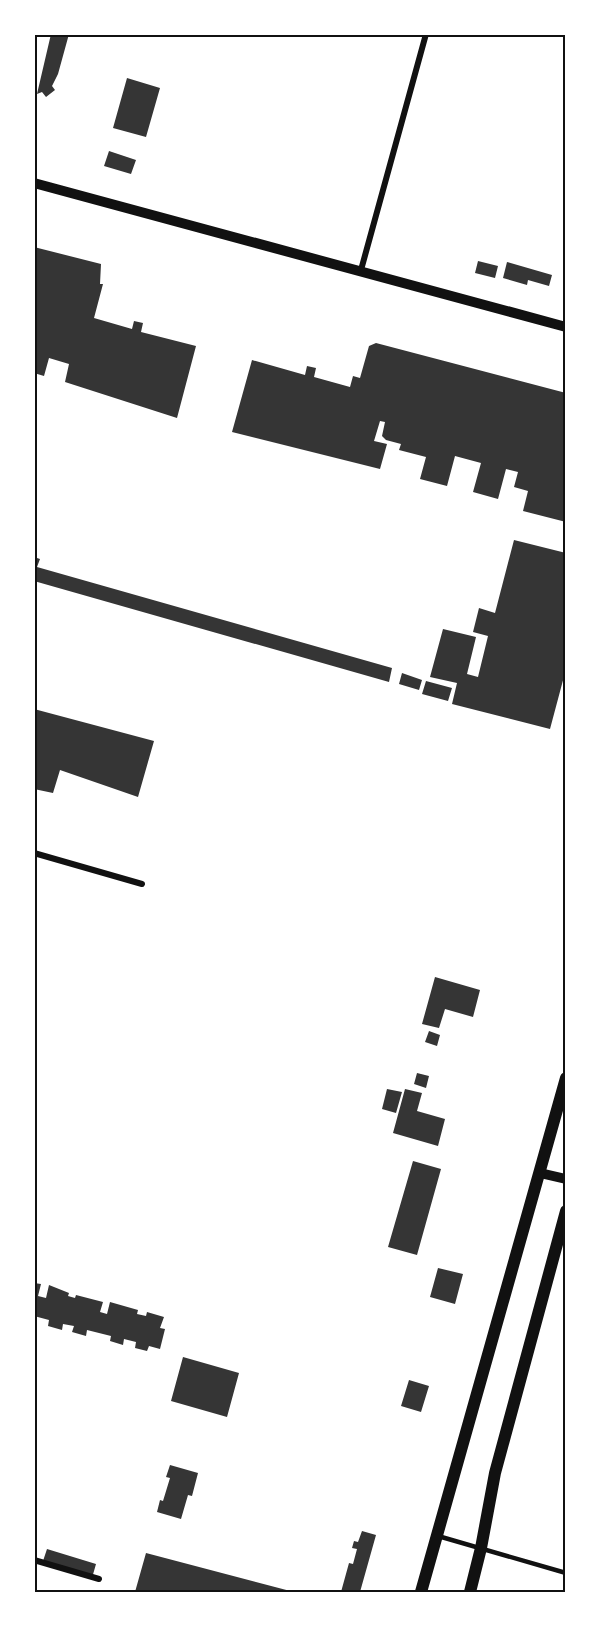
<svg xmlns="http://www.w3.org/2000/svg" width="600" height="1627" viewBox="0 0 600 1627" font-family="'PT Sans',sans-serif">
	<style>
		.building { fill: #353535 }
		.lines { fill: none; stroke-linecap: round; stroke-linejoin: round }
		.service { stroke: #111; stroke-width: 4.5 }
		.minor { stroke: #111; stroke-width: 6 }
		.tertiary { stroke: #111; stroke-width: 10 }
		.secondary { stroke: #111; stroke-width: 12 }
		.neatline { fill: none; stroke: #111; stroke-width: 2 }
	</style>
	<rect width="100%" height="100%" fill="#fff"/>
	<path class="building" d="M51 34H69L58 74 52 86 55 90 46 97 42 92 37 94Z
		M127 78 160 88 146 137 113 128Z
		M109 151 136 160 131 174 104 166Z
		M34 247 101 264 100 284H103L94 318 132 329 134 321 143 323 141 332 196 346 177 418 65 382 69 364 49 358 44 376 34 373Z
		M478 261 498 266 495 278 475 273Z
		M507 262 552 275 549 286 528 280 527 285 503 278Z
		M376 343 566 393V522L523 511 528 491 514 487 518 472 506 469 498 499 473 492 481 463 455 456 447 486 420 479 426 457 399 450 401 444 386 440 382 436 385 422 380 421 374 441 387 444 380 469 232 432 252 360 305 375 307 366 316 368 314 377 350 387 353 376 360 378 369 346Z
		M514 540 566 553V669L550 729 452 704 457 683 430 677 443 629 476 637 467 674 478 677 488 636 473 632 479 608 495 613Z
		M34 557 40 559 37 567 392 668 389 682 34 581Z
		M402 673 422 680 419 690 399 684Z
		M426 681 452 688 448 701 422 694Z
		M34 709 154 741 138 797 60 770 53 793 34 789Z
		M435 977 480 990 473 1017 445 1009 439 1028 422 1024Z
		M429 1031 440 1035 437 1046 425 1042Z
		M417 1073 429 1076 426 1088 414 1084Z
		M387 1089 402 1092 396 1113 382 1109Z
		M405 1089 422 1093 417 1111 445 1119 438 1146 393 1133Z
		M413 1161 441 1169 417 1255 388 1247Z
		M438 1268 463 1274 455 1304 430 1297Z
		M34 1283 41 1284 38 1296 46 1298 49 1285 69 1293 68 1296 75 1298 76 1295 103 1302 100 1312 107 1314 110 1302 138 1310 137 1314 146 1316 147 1312 164 1317 160 1328 165 1329 160 1349 149 1346 147 1351 135 1348 136 1342 124 1339 123 1345 110 1341 111 1336 87 1330 86 1336 72 1332 74 1326 63 1324 62 1330 48 1326 49 1320 34 1316Z
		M183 1357 239 1373 227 1417 171 1401Z
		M409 1380 429 1386 421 1412 401 1406Z
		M170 1465 198 1473 192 1496 188 1495 181 1519 157 1512 160 1500 163 1501 170 1478 166 1477Z
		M362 1531 376 1535 360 1592H341L349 1563 353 1564 357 1549 352 1548 354 1541 358 1542Z
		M47 1549 96 1564 92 1578 42 1564Z
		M146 1553 294 1592H135Z"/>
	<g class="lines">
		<path class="service" d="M438 1536 566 1573"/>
		<path class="minor" d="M361 270 426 34
			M34 853 142 884
			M34 1560 99 1579"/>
		<path class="tertiary" d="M34 183 566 327
			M540 1173 566 1179"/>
		<path class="secondary" d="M421 1592 566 1078
			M470 1592 481 1548 495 1473 566 1211"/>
	</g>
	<rect width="600" height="1627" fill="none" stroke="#ffffff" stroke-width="72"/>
	<rect x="36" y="36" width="528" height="1555" class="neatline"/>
</svg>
